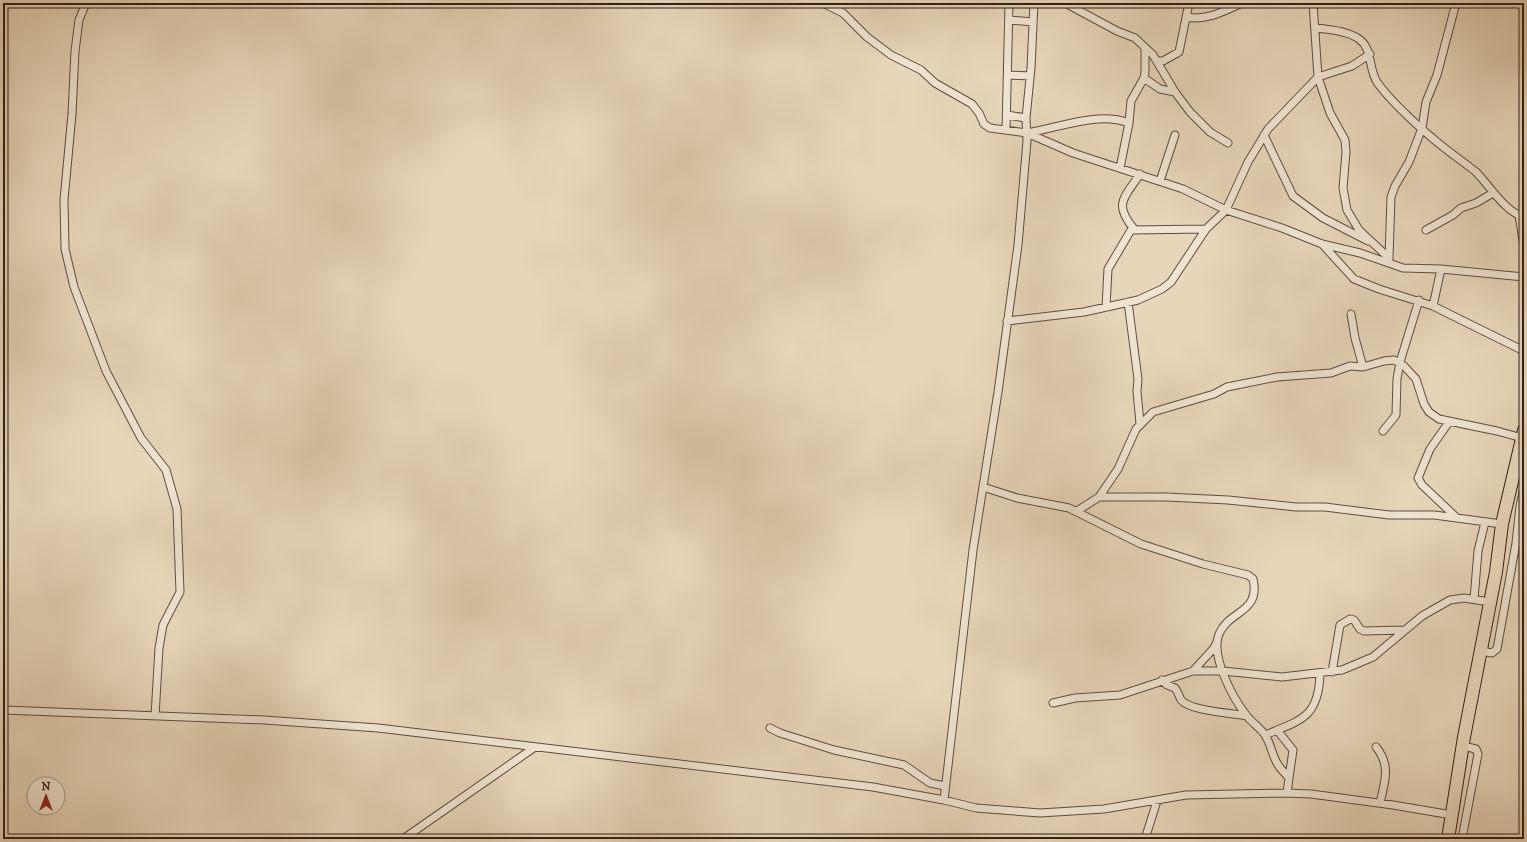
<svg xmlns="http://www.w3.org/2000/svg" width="1527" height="842" viewBox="0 0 1527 842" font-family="'IM FELL DW Pica',serif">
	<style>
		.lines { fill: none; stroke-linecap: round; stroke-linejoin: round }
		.minor-casing { stroke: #5e4d41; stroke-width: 9 }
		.trunk-casing { stroke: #301f19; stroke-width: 14 }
		.minor { stroke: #efe4d2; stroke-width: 7 }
		.trunk { stroke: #e7d6b9; stroke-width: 12 }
	</style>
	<rect width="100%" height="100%" fill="#e7d6b9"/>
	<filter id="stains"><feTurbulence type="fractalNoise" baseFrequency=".005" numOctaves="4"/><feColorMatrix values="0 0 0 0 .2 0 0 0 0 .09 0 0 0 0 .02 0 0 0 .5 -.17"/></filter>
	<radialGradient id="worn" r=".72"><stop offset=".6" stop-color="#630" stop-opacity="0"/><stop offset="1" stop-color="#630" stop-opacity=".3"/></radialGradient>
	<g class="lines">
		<g class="minor-casing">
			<path id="minor" d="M86 3 79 20 75 51 72 114 64 200 65 249 74 287 106 371 141 438 166 470 177 509 180 592 163 625 159 648 155 716
				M823 3 843 13 867 37 891 55 921 70 935 83 972 104 979 113 984 124 990 128 1027 133 1073 153 1183 189 1226 210 1282 228 1322 244 1360 253 1403 268 1441 269 1524 277
				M1065 3 1117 31 1135 38 1153 55 1175 92 1190 112 1210 132 1228 143
				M1313 3 1318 77 1330 113 1345 140 1346 152 1343 188 1347 210 1359 230 1389 258V263
				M1186 17C1206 21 1225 11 1242 3
				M1009 20 1033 22
				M1315 28C1328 29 1348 31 1359 39 1373 49 1368 68 1377 82 1390 101 1423 131 1442 146 1453 155 1465 163 1476 172 1490 186 1505 212 1524 217
				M1157 61H1163L1179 52 1189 3
				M1008 75 1030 76
				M1144 78 1160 89 1175 92
				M1007 115 1026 118
				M1006 130 1009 3
				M1027 133C1059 128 1097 111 1129 123
				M1264 135 1293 196 1323 218 1368 241
				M1120 168 1129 123 1131 101 1144 78 1145 72V48
				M1160 181 1175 135
				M1519 215 1524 247
				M1134 229C1113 204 1124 198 1140 174
				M1426 230 1453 215 1461 208 1476 203 1493 193
				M1322 244 1354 279 1379 289 1433 306 1524 351
				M1389 258 1391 197 1395 186 1409 162 1422 128 1426 102 1437 75 1456 3
				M1128 302 1138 379 1137 391 1140 424
				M1433 306 1441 269
				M1106 307 1108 269 1131 230 1206 229
				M1351 314 1355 338 1363 367
				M1007 321 1084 312 1138 300 1162 289 1171 282 1206 229 1226 210 1248 162 1268 129 1318 77 1352 66 1370 54
				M1449 422 1430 449 1418 478 1422 485 1457 518
				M1383 431 1396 415 1397 379 1400 362 1419 300
				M983 487 1017 498 1069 508 1141 544 1203 564 1248 575 1253 579C1261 613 1229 610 1219 634 1210 656 1233 698 1246 715 1252 723 1261 728 1265 735 1271 744 1272 755 1277 763 1280 769 1285 773 1289 778L1287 793
				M1099 497H1166L1228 500 1296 507H1325L1389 515H1434L1502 524
				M1077 511 1099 497 1118 469 1136 429 1153 412 1214 394 1227 387 1277 377 1331 373 1350 366 1363 367 1384 361 1394 360 1404 366 1416 379 1424 404 1429 412 1439 419 1497 431 1522 438
				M1474 599 1478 551 1485 522
				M1481 651 1492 653 1497 649 1516 543 1520 506 1524 487
				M1193 671 1214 648 1217 642
				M1332 672 1340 625 1350 619 1354 620 1360 629 1364 631 1405 630
				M1162 680 1167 685 1175 688C1178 692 1179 696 1181 700 1190 711 1232 713 1247 716
				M1053 703 1075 698 1120 695 1193 671H1223L1282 677 1342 670 1373 657 1422 616 1450 600 1464 598 1490 602
				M3 710 264 720 378 728 873 787 944 800 976 808 1040 813 1104 809 1186 795 1287 793 1311 794 1393 805 1452 815
				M770 728 780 733 834 750 904 765 930 783 945 786
				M1277 730 1293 750 1289 778
				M1265 735C1302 720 1319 717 1320 673
				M1376 747C1391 765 1385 781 1380 803
				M944 800 973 550 998 392 1018 245 1027 141 1026 118 1031 68 1034 3
				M403 839 535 747
				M1145 839 1157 801
				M1462 839 1478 754 1476 749 1463 746"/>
		</g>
		<g class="trunk-casing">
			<path id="trunk" d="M1448 839 1464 737 1496 572 1502 524 1524 430"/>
		</g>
		<use href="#minor" class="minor"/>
		<use href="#trunk" class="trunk"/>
	</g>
	<rect width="1527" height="842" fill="none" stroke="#e7d6b9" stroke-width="16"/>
	<rect x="4" y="4" width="1519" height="834" fill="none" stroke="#301f19" stroke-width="2"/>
	<rect x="8" y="8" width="1511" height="826" fill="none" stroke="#301f19"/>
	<g transform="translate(46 796)"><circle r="19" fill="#efe4d2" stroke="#a39588"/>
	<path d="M0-3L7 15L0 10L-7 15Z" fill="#8f2418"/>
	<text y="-6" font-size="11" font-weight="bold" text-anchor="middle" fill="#301f19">N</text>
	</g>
	<rect width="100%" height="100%" filter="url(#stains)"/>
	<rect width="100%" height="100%" fill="url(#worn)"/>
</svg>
